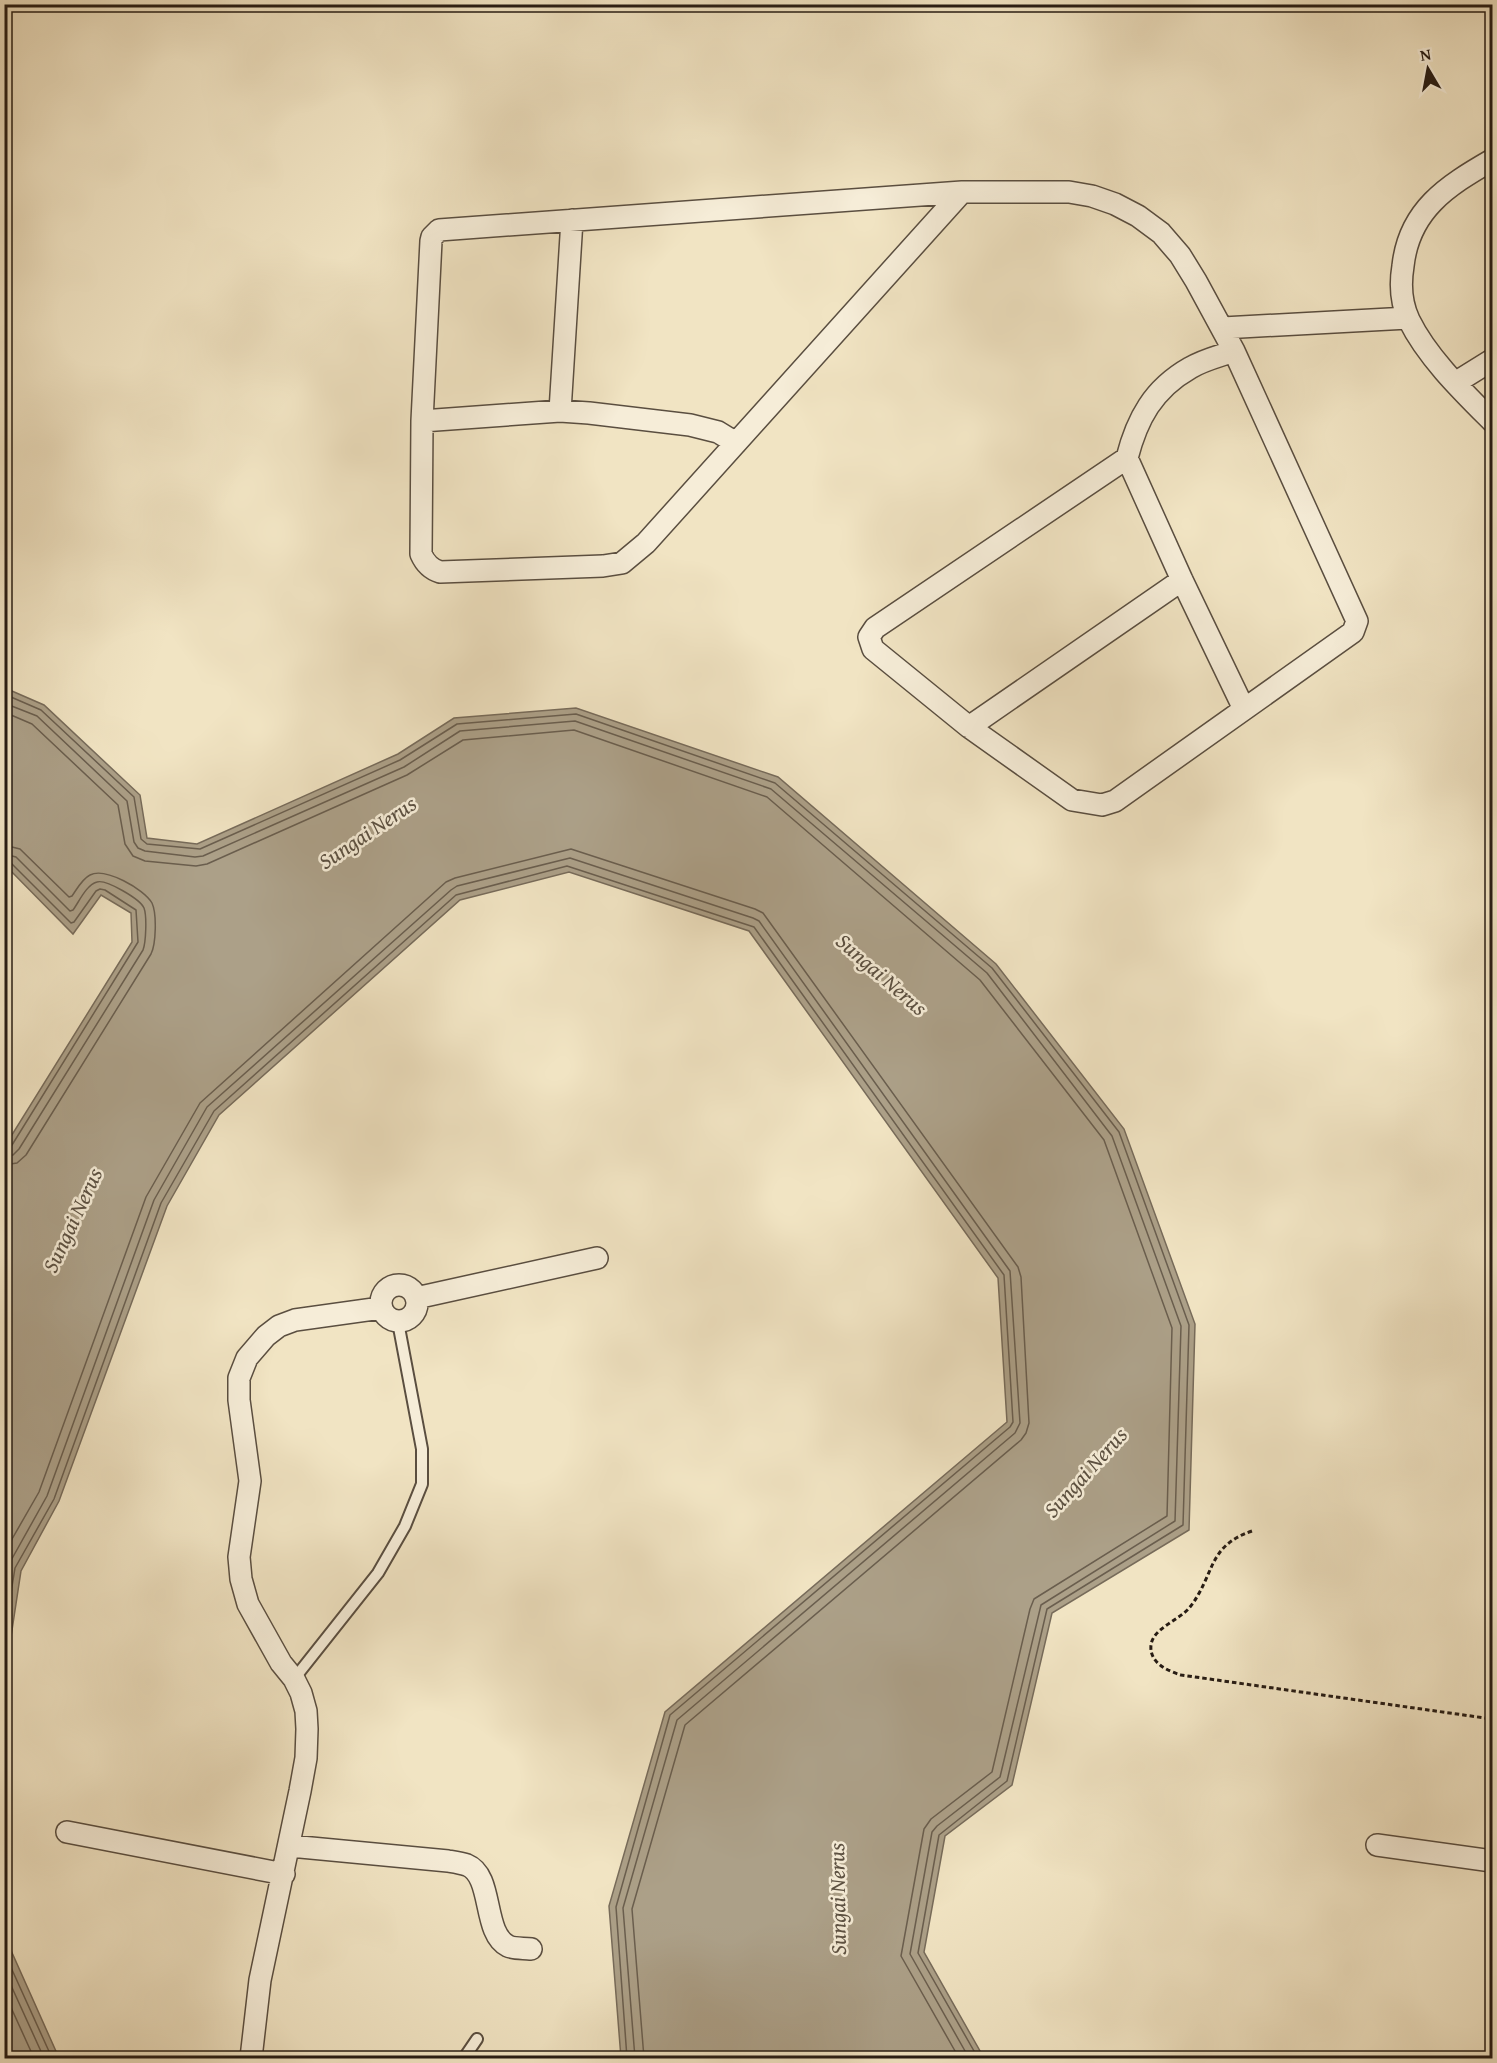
<svg xmlns="http://www.w3.org/2000/svg" width="1497" height="2063" viewBox="0 0 1497 2063" font-family="'Gentium Book Plus',serif">
	<style>
		.water { fill: #aca088; stroke: #776b5a; stroke-width: 1.5 }
		.lines { fill: none; stroke-linecap: round; stroke-linejoin: round }
		.shore { stroke: #6a5e4e; stroke-width: 1.5 }
		.service-casing { stroke: #5a4e40; stroke-width: 14 }
		.minor-casing { stroke: #5a4e40; stroke-width: 24 }
		.path { stroke: #271c14; stroke-width: 3; stroke-dasharray: 4.5 3; stroke-linecap: butt }
		.service { stroke: #f6edd8; stroke-width: 10 }
		.minor { stroke: #f6edd8; stroke-width: 21 }
		.labels { text-anchor: middle; dominant-baseline: central; stroke-width: 5; stroke-linejoin: round; paint-order: stroke }
		.water-label { font-size: 22px; font-style: italic; fill: #5c5142; stroke: #f6edd8 }
	</style>
	<rect width="100%" height="100%" fill="#f1e4c3"/>
	<filter id="stains"><feTurbulence type="fractalNoise" baseFrequency=".00333" numOctaves="4"/><feColorMatrix values="0 0 0 0 .2 0 0 0 0 .09 0 0 0 0 .02 0 0 0 .5 -.17"/></filter>
	<radialGradient id="worn" r=".72"><stop offset=".6" stop-color="#630" stop-opacity="0"/><stop offset="1" stop-color="#630" stop-opacity=".3"/></radialGradient>
	<path class="water" d="M5 688 44 705 140 795 147 838 197 844 398 754 454 718 576 708 778 777 996 964 1124 1129 1195 1324 1189 1530 1052 1613 1012 1785 945 1836 924 1952 984 2058H621L609 1906 665 1712 1007 1422 998 1278 749 931 569 872 460 900 219 1115 167 1206 59 1501 21 1571 5 1676V1146L132 942 131 913 101 895 73 934 5 865Z
		M4 1937H5L59 2058H5Z"/>
	<g class="lines">
		<path class="shore" d="M4 694 41 710 134 797 141 839 147 844 200 849 400 760 457 724 576 714 775 783 992 968 1119 1132 1189 1325 1183 1525 1047 1609 1007 1781 939 1835 918 1953 978 2058
			M4 703 37 716 127 801 134 842 138 848 145 851 195 857 203 856 404 767 460 731 575 721 771 789 987 973 1112 1136 1181 1326 1175 1521 1041 1605 1000 1777 937 1826 932 1832 910 1954 969 2058
			M4 712 32 724 118 805 125 844 133 856 145 861 196 866 207 864 407 775 463 740 574 730 767 797 980 980 1104 1140 1172 1328 1167 1516 1034 1599 1030 1609 992 1772 931 1819 924 1829 901 1956 959 2058
			M4 845 20 849 69 897 72 896C77 889 82 879 90 875 105 867 144 889 152 903 157 914 156 944 151 954L26 1155 17 1163 4 1165
			M4 854 16 857 70 911 73 910C79 902 86 885 97 882 106 879 140 899 144 908 147 916 146 942 143 950L19 1149 13 1155 4 1156
			M4 861 11 863 71 923 74 922 96 891 100 889 105 890 136 910 138 942 12 1145 4 1148
			M4 1553 39 1492 146 1197 200 1103 446 882 455 878 571 849 755 909 763 913 1018 1267 1021 1277 1029 1423 1026 1433 1021 1440 685 1725 632 1909 644 2058
			M4 1587 9 1564 47 1496 154 1200 207 1107 451 890 457 886 570 858 753 918 759 921 1010 1271 1020 1423 1015 1433 677 1720 623 1908 635 2058
			M4 1636 15 1568 54 1499 161 1203 214 1111 456 895 567 866 754 927 1004 1275 1013 1422 1010 1427 670 1715 616 1907 627 2058
			M4 1952 52 2058
			M4 1970 44 2058
			M4 1992 34 2058"/>
		<g class="service-casing">
			<path id="service" d="M294 1679 378 1573 405 1526 422 1484V1449L398 1322
				M464 2058 477 2039"/>
		</g>
		<g class="minor-casing">
			<path id="minor" d="M1492 160C1447 186 1409 210 1403 266 1400 284 1401 303 1409 320 1427 357 1463 392 1492 421
				M962 192 646 543 622 563 603 566 440 572C430 569 425 563 421 554L422 421 431 241 432 237 439 230 962 192H1069L1092 196 1115 204 1138 216 1161 233 1180 255 1196 281 1234 351 1357 621 1353 632 1115 801 1102 805 1072 800 969 727 873 649 869 637 875 628 1127 458C1137 419 1153 389 1190 368 1203 360 1220 356 1234 351
				M1223 328 1408 318
				M1455 383 1492 360
				M560 411 572 220
				M422 421 560 411 589 413 690 425 718 432 736 443
				M1127 458 1182 580 1244 709
				M969 727 1182 580
				M381 1303a18 18 0 1 1 36 0a18 18 0 1 1-36 0Z
				M416 1298 597 1258
				M67 1832 284 1874
				M1377 1845 1492 1861
				M290 1846 448 1861C454 1862 461 1863 467 1865 494 1876 482 1933 508 1946 514 1949 524 1948 531 1949
				M251 2058 260 1980 300 1791 306 1758 307 1729 306 1711 301 1693 294 1679 281 1663 248 1604 241 1579 239 1557 250 1481 239 1400V1378L247 1358 266 1336 279 1326 295 1320 381 1308"/>
		</g>
		<path class="path" d="M1252 1531C1207 1546 1215 1575 1190 1607 1180 1620 1153 1628 1151 1645 1149 1663 1168 1671 1181 1675L1492 1719"/>
		<use href="#service" class="service"/>
		<use href="#minor" class="minor"/>
	</g>
	<g class="labels">
		<g class="water-label">
			<text transform="translate(367 832) rotate(-34)">Sungai Nerus</text>
			<text transform="translate(882 974) rotate(41)">Sungai Nerus</text>
			<text transform="translate(72 1220) rotate(-65)">Sungai Nerus</text>
			<text transform="translate(1085 1472) rotate(-48)">Sungai Nerus</text>
			<text transform="translate(837 1899) rotate(-91)">Sungai Nerus</text>
		</g>
	</g>
	<rect width="1497" height="2063" fill="none" stroke="#f1e4c3" stroke-width="24"/>
	<rect x="6" y="6" width="1485" height="2051" fill="none" stroke="#271c14" stroke-width="3"/>
	<rect x="12" y="12" width="1473" height="2039" fill="none" stroke="#271c14" stroke-width="1.5"/>
	<g transform="translate(1428 69) rotate(350)" stroke="#f6edd8" stroke-width="4.5" paint-order="stroke">
	<path d="M0-4.5L10 22L0 15L-10 22Z" fill="#271c14"/>
	<text y="-9" font-size="16" font-weight="bold" text-anchor="middle" fill="#271c14">N</text>
	</g>
	<rect width="100%" height="100%" filter="url(#stains)"/>
	<rect width="100%" height="100%" fill="url(#worn)"/>
</svg>
